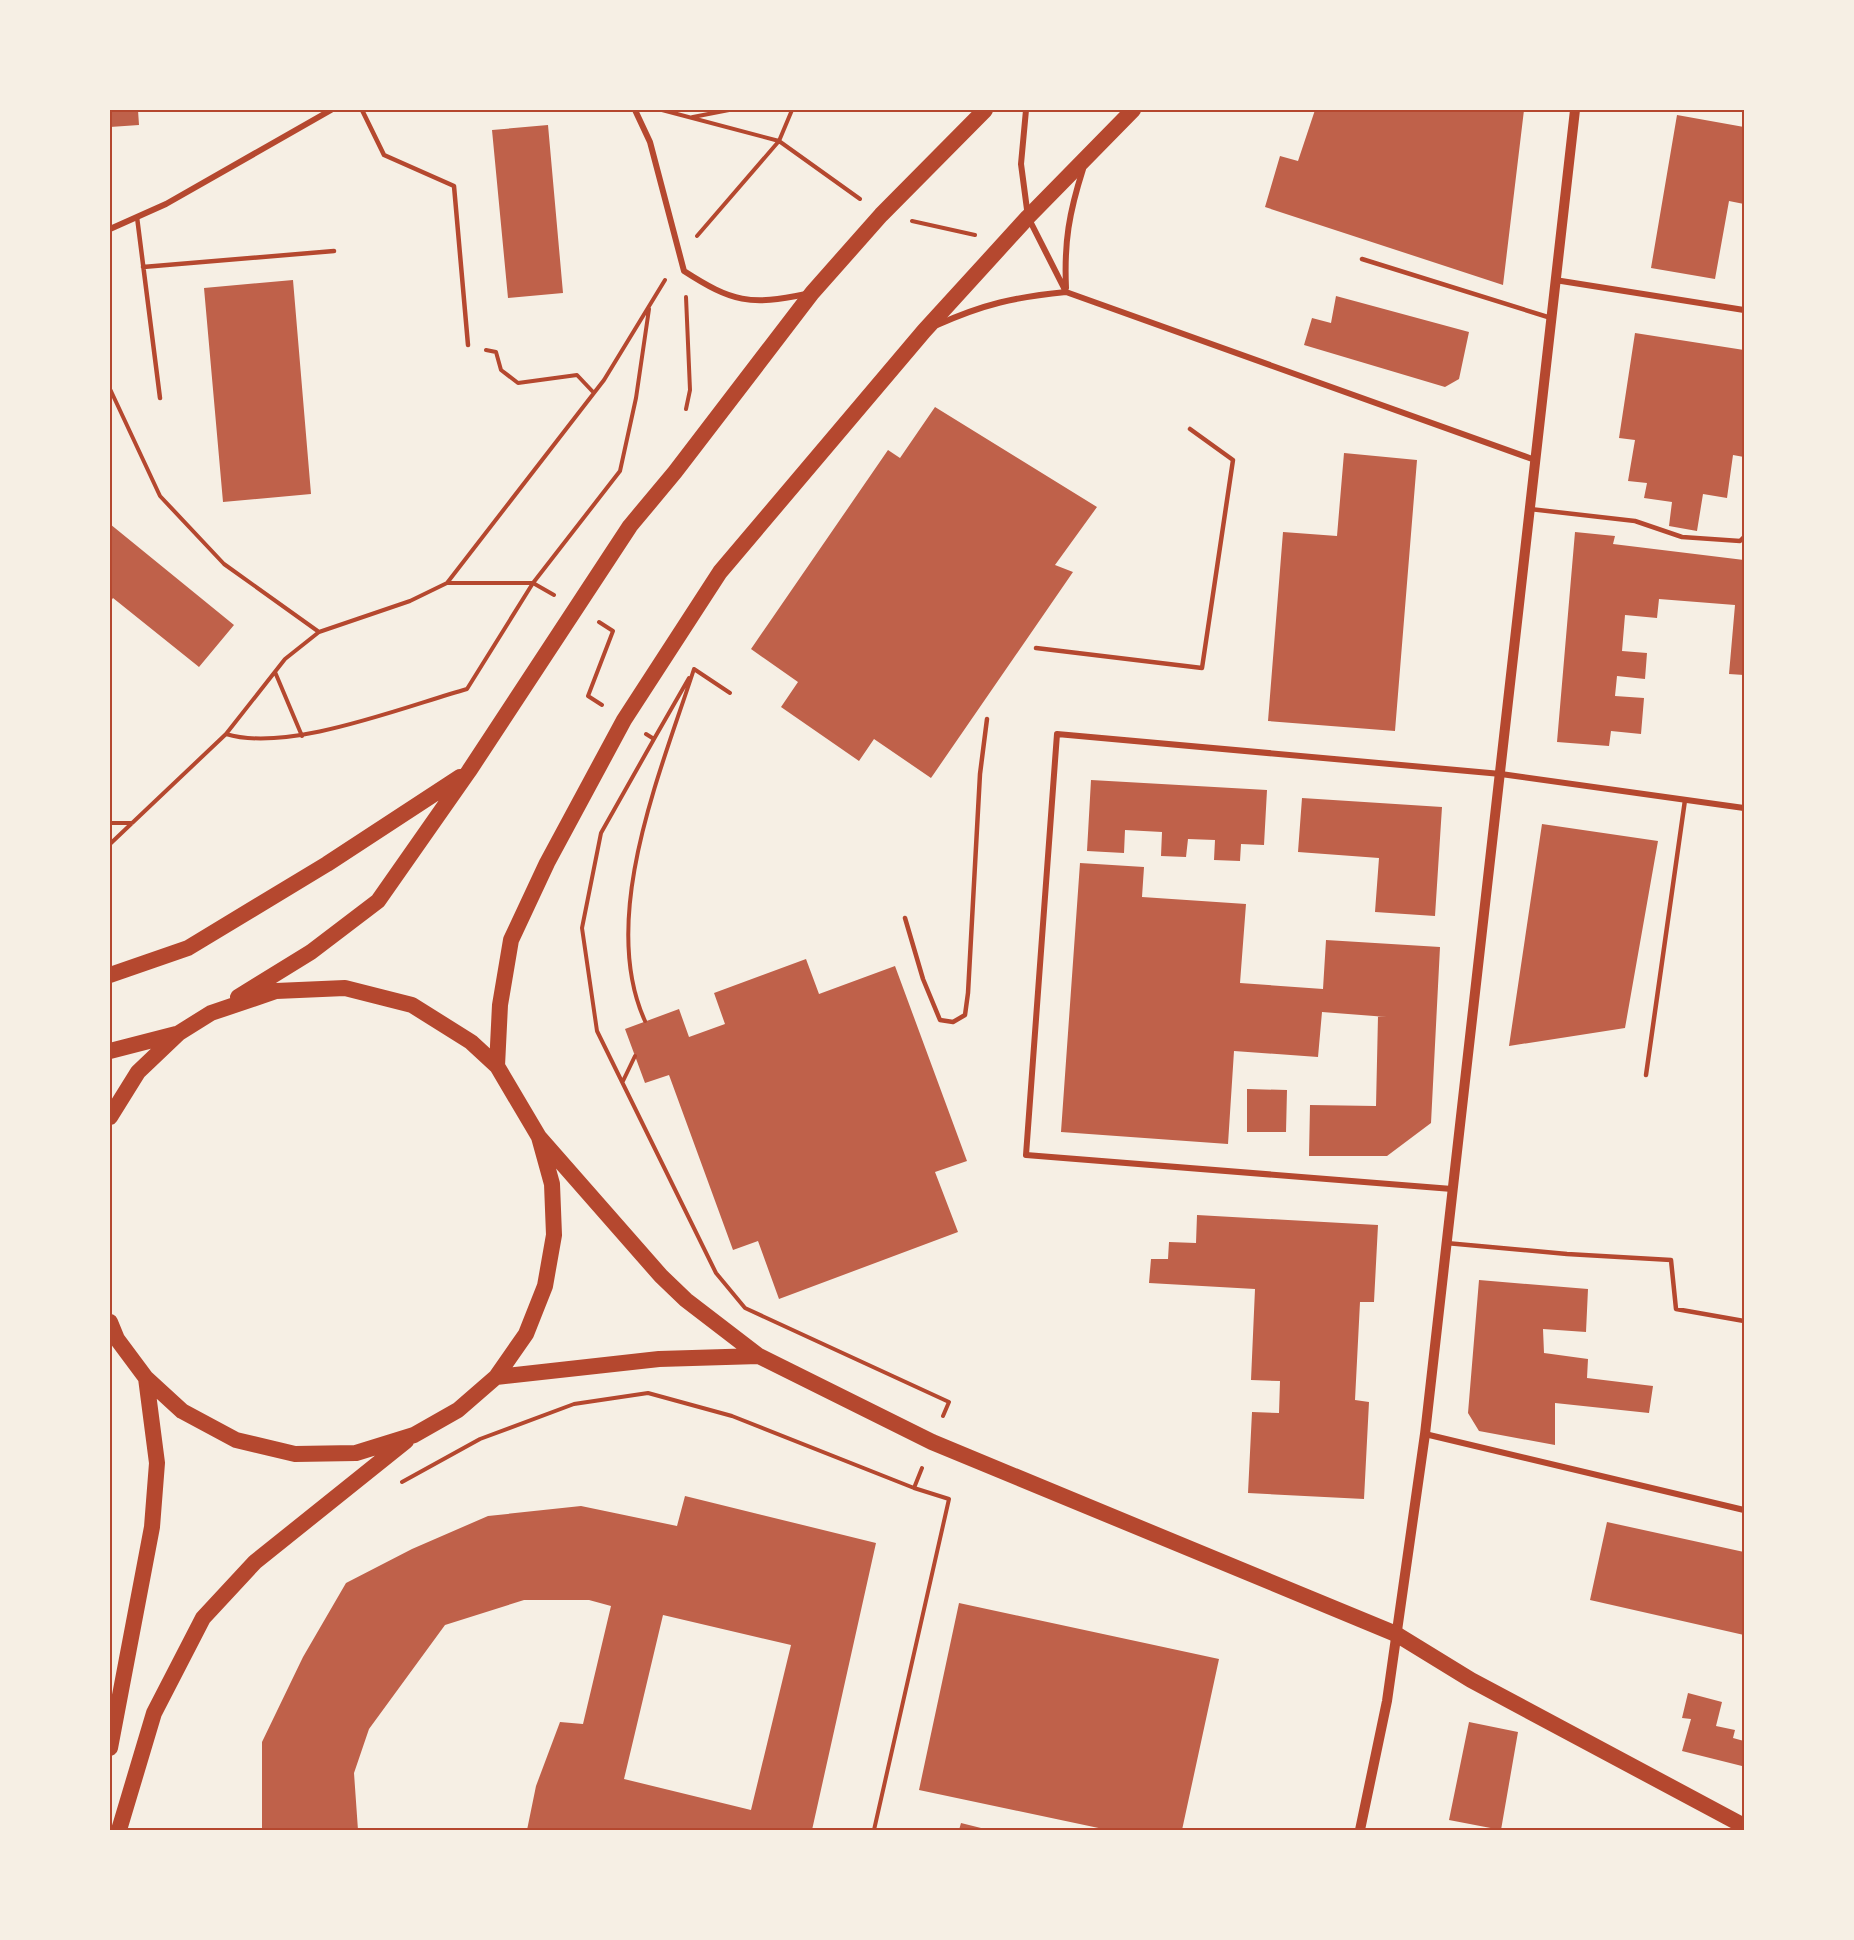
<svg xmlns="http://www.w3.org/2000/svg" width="1854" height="1940" viewBox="0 0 1854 1940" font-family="Signika,sans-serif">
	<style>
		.building { fill: #bf614a; fill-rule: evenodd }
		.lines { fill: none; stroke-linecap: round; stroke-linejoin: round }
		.path { stroke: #b5482f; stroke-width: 4 }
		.service { stroke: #b5482f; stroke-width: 4.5 }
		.minor { stroke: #b5482f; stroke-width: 6 }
		.tertiary { stroke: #b5482f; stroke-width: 10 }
		.trunk { stroke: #b5482f; stroke-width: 16 }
		.neatline { fill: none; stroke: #b5482f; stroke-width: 2 }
	</style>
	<rect width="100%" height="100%" fill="#f6efe4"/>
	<path class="building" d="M110 110H138L139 125 110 127Z
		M1315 110H1524L1503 285 1265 207 1280 156 1298 161Z
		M1677 115 1744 127V204L1729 201 1715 279 1651 268Z
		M548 125 563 293 508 298 492 130Z
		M293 280 311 494 223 502 204 288Z
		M1336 296 1469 332 1459 379 1445 387 1304 345 1312 318 1331 323Z
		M1635 333 1744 350V457L1733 455 1727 498 1703 494 1697 531 1669 526 1672 502 1644 498 1647 483 1628 481 1635 440 1619 438Z
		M935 407 1097 507 1055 565 1073 572 931 778 874 739 859 761 781 707 798 682 751 649 888 450 900 458Z
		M1344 453 1417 460 1395 731 1268 721 1283 532 1337 536Z
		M110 524 234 625 199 667 113 598 110 602Z
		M1575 532 1615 536 1613 544 1744 560V675L1729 674 1735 605 1659 599 1657 618 1625 615 1622 651 1647 653 1645 679 1617 676 1615 696 1644 698 1641 734 1611 731 1609 746 1557 742Z
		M1091 780 1267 790 1264 845 1241 844 1240 861 1214 860 1215 840 1188 839 1186 857 1161 856 1162 832 1125 830 1124 853 1087 851Z
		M1302 798 1442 807 1435 916 1375 912 1379 858 1298 852Z
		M1542 824 1658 841 1625 1028 1509 1046Z
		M1080 863 1144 867 1142 897 1246 904 1240 983 1323 989 1326 940 1440 947 1431 1123 1387 1156H1309L1310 1105 1376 1106 1378 1016 1387 1017 1322 1012 1318 1057 1234 1051 1228 1144 1061 1132Z
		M806 959 819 994 895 966 967 1161 935 1172 958 1232 779 1299 758 1241 733 1250 669 1075 645 1083 625 1029 679 1009 689 1037 725 1024 714 993Z
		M1247 1089 1287 1090 1286 1132H1247Z
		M1197 1215 1378 1225 1374 1302H1360L1355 1400 1369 1402 1364 1499 1248 1493 1252 1412 1279 1413 1280 1381 1251 1380 1255 1289 1149 1283 1151 1259H1168L1169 1242 1196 1243Z
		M1479 1280 1588 1289 1586 1332 1543 1329 1544 1353 1588 1359 1587 1378 1653 1386 1649 1413 1555 1403V1445L1479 1431 1468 1413Z
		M685 1496 876 1543 812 1830H527L536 1786 560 1722 583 1724 611 1606 589 1600H524L445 1625 369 1729 354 1773 358 1830H262V1742L303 1657 346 1583 412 1549 488 1516 581 1506 677 1526ZM663 1615 791 1645 751 1810 624 1779Z
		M1607 1522 1744 1552V1635L1590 1600Z
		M959 1603 1219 1659 1182 1830H1108L919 1790Z
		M1688 1693 1722 1702 1716 1726 1735 1730 1733 1738 1744 1741 1742 1766 1682 1751 1691 1719 1682 1718Z
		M1469 1722 1518 1732 1501 1830 1449 1820Z
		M961 1823 989 1830H959Z"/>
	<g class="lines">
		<path class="path" d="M662 110 779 141 860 199
			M693 117 729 110
			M912 221 975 235
			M697 236 779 141 792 110
			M686 297 690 390 686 409
			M486 350 496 352 501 370 518 383 577 375 594 393
			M110 389 160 496 224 564 319 632
			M448 583H533L620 471 636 398 649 309
			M599 622 613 631 588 696 602 705
			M694 669 730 693
			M275 672 302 736
			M226 734 285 659 319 632 410 601 447 583 604 380 665 280
			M646 734 654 739 601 833 582 928 597 1031 716 1273 745 1308 949 1402 943 1416
			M654 739 689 678
			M110 823H132
			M110 844 226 734C288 753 403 707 467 689L533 583 554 595
			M645 1021C598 918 661 771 694 669
			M623 1081 635 1056
			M402 1482 480 1439 574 1404 648 1393 732 1416 914 1488 922 1468
			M874 1830 949 1499 914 1488"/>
		<path class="service" d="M362 110 384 155 454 186 468 345
			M137 217 160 398
			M1362 259 1551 318
			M143 267 334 251
			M1530 509 1635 521 1682 537 1740 541 1744 537
			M1036 648 1202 668 1233 460 1190 429
			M905 918 923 979 940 1020 953 1022 965 1015 968 993 980 774 987 719
			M1646 1075 1685 800
			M1446 1243 1567 1254 1671 1260 1676 1309 1744 1321"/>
		<path class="minor" d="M635 110 650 142 684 271C732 302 750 306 806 294
			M1026 110 1021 164 1028 217 1066 292
			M110 229 166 204 331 110
			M1555 280 1744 310
			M1066 288C1064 242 1069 213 1083 169
			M937 325C984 304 1015 297 1066 292L1535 460
			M1452 1189 1026 1155 1057 734 1501 774 1744 808
			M1425 1434 1744 1510"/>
		<path class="tertiary" d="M1360 1830 1387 1701 1425 1434 1575 110"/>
		<path class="trunk" d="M110 975 188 948 327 864 460 777
			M238 997 311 952 378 901 469 771 630 526 675 472 812 293 881 215 985 110
			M110 1051 176 1034
			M497 1066 500 1005 511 940 547 863 624 720 720 572 924 331 1028 217 1133 110
			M110 1117 138 1072 179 1033 211 1013 276 991 345 988 412 1005 471 1042 497 1066 539 1137 552 1184 554 1235 545 1286 526 1334 496 1377 458 1410 414 1435 356 1453 295 1454 236 1440 182 1411 146 1378 117 1339 110 1322
			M539 1137 661 1276 686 1300 759 1356 932 1442 1396 1634 1471 1680 1744 1826
			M496 1377 659 1359 759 1356
			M110 1748 152 1527 157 1463 146 1378
			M119 1830 154 1713 203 1618 255 1562 406 1441"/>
	</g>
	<rect width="1854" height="1940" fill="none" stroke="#f6efe4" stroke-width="222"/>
	<rect x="111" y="111" width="1632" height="1718" class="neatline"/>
</svg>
